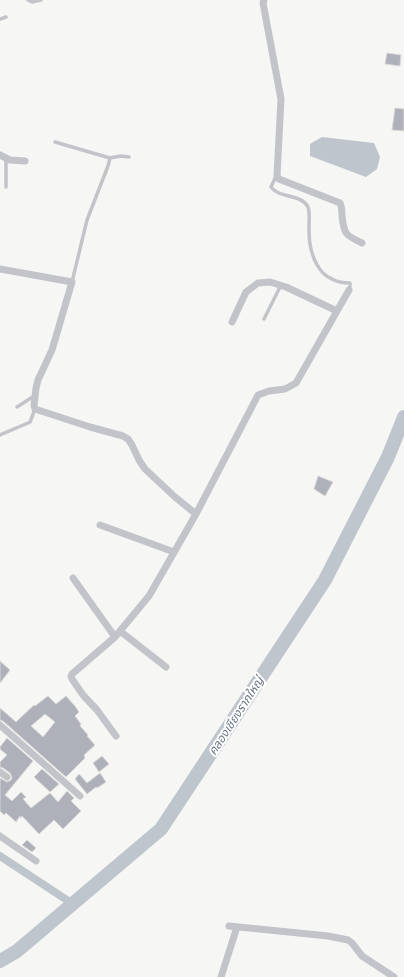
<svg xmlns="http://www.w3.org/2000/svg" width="404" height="977" viewBox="0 0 404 977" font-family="'Roboto Condensed','Noto Sans Thai',sans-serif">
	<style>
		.water { fill: #bfc5cc }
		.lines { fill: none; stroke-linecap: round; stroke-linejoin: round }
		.canal { stroke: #bfc5cc; stroke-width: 8 }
		.river { stroke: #bfc5cc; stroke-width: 14 }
		.building { fill: #aeb1b9; stroke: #d8d8d6; fill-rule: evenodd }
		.service { stroke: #c2c4c9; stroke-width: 3.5 }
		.minor { stroke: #c2c4c9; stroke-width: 7 }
		.labels { text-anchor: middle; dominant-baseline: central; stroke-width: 4; stroke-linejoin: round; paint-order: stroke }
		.water-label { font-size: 12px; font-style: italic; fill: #697785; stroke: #fff }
	</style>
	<rect width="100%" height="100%" fill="#f6f7f4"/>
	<path class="water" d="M322 137 374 143 380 157 377 169 366 177 310 156V144Z"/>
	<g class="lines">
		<path class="canal" d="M0 856 73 904"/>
		<path class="river" d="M0 961 17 951 161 829 325 580 388 457 404 417"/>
	</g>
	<path class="building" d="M387 53 401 55 400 66 385 64Z
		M395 108 404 109V131L392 130Z
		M318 476 333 482 325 496 314 489Z
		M0 661 10 670 0 683Z
		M48 696 56 704 66 696 75 706 79 712 75 716 81 724 80 726 88 735 87 736 95 745 84 755 85 758 66 777 3 721 0 720V708L16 722 34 705 35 706ZM45 714 55 722 43 737 31 726Z
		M7 738 33 761 5 795 12 801 21 792 26 797 23 799 31 808 50 793 58 802 67 791 74 798 71 801 81 811 63 829 54 820 39 834 22 816 21 818 20 816 16 822 6 813 4 815 0 811V778L7 782 11 780 12 777 10 773 3 768 0 767V762L7 755 0 749V747Z
		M102 756 109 764 99 772 93 763Z
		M42 769 59 784 50 792 34 777Z
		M100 773 106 782 97 788 96 787 87 794 75 779 79 774 87 783Z
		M27 840 36 848 32 852 22 845Z"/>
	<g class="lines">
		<path class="service" d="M28 0 32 2 41 0
			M0 19 6 17
			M55 142 110 158 108 166 87 220 72 282
			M110 158 121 156 129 157
			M6 159V187
			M276 176 271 187C280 199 300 193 308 207 310 213 309 220 309 226 309 232 309 238 310 244 312 257 319 274 332 279 337 282 344 283 350 283V286L349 290
			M264 319 281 285
			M17 407 34 396
			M0 435 28 423 30 422 35 409"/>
		<path class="minor" d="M264 0 263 3 281 99 277 176 279 179 340 203C342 207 342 211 342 216 344 234 345 235 362 243
			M0 155 10 160 25 161
			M0 269 72 282 52 350 38 380 36 388 34 406 35 409 90 427 123 436 128 439 132 445 139 460 145 469 175 497 196 514
			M232 322 246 292 258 283 270 282 286 287 337 311
			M100 525 174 552
			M73 578 115 637
			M120 631 166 667
			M0 725 80 796
			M116 736 97 710 83 695 72 679 71 676 72 674 115 637 149 596 196 514 258 395 269 391 285 389 296 383 349 290
			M0 772 7 777
			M0 836 36 861
			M229 926 328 936 348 940 352 943 362 956 394 977
			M221 977 237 927"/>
	</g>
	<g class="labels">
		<g class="water-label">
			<text transform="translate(236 716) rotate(-57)">คลองเชียงรากใหญ่</text>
		</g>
	</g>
</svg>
